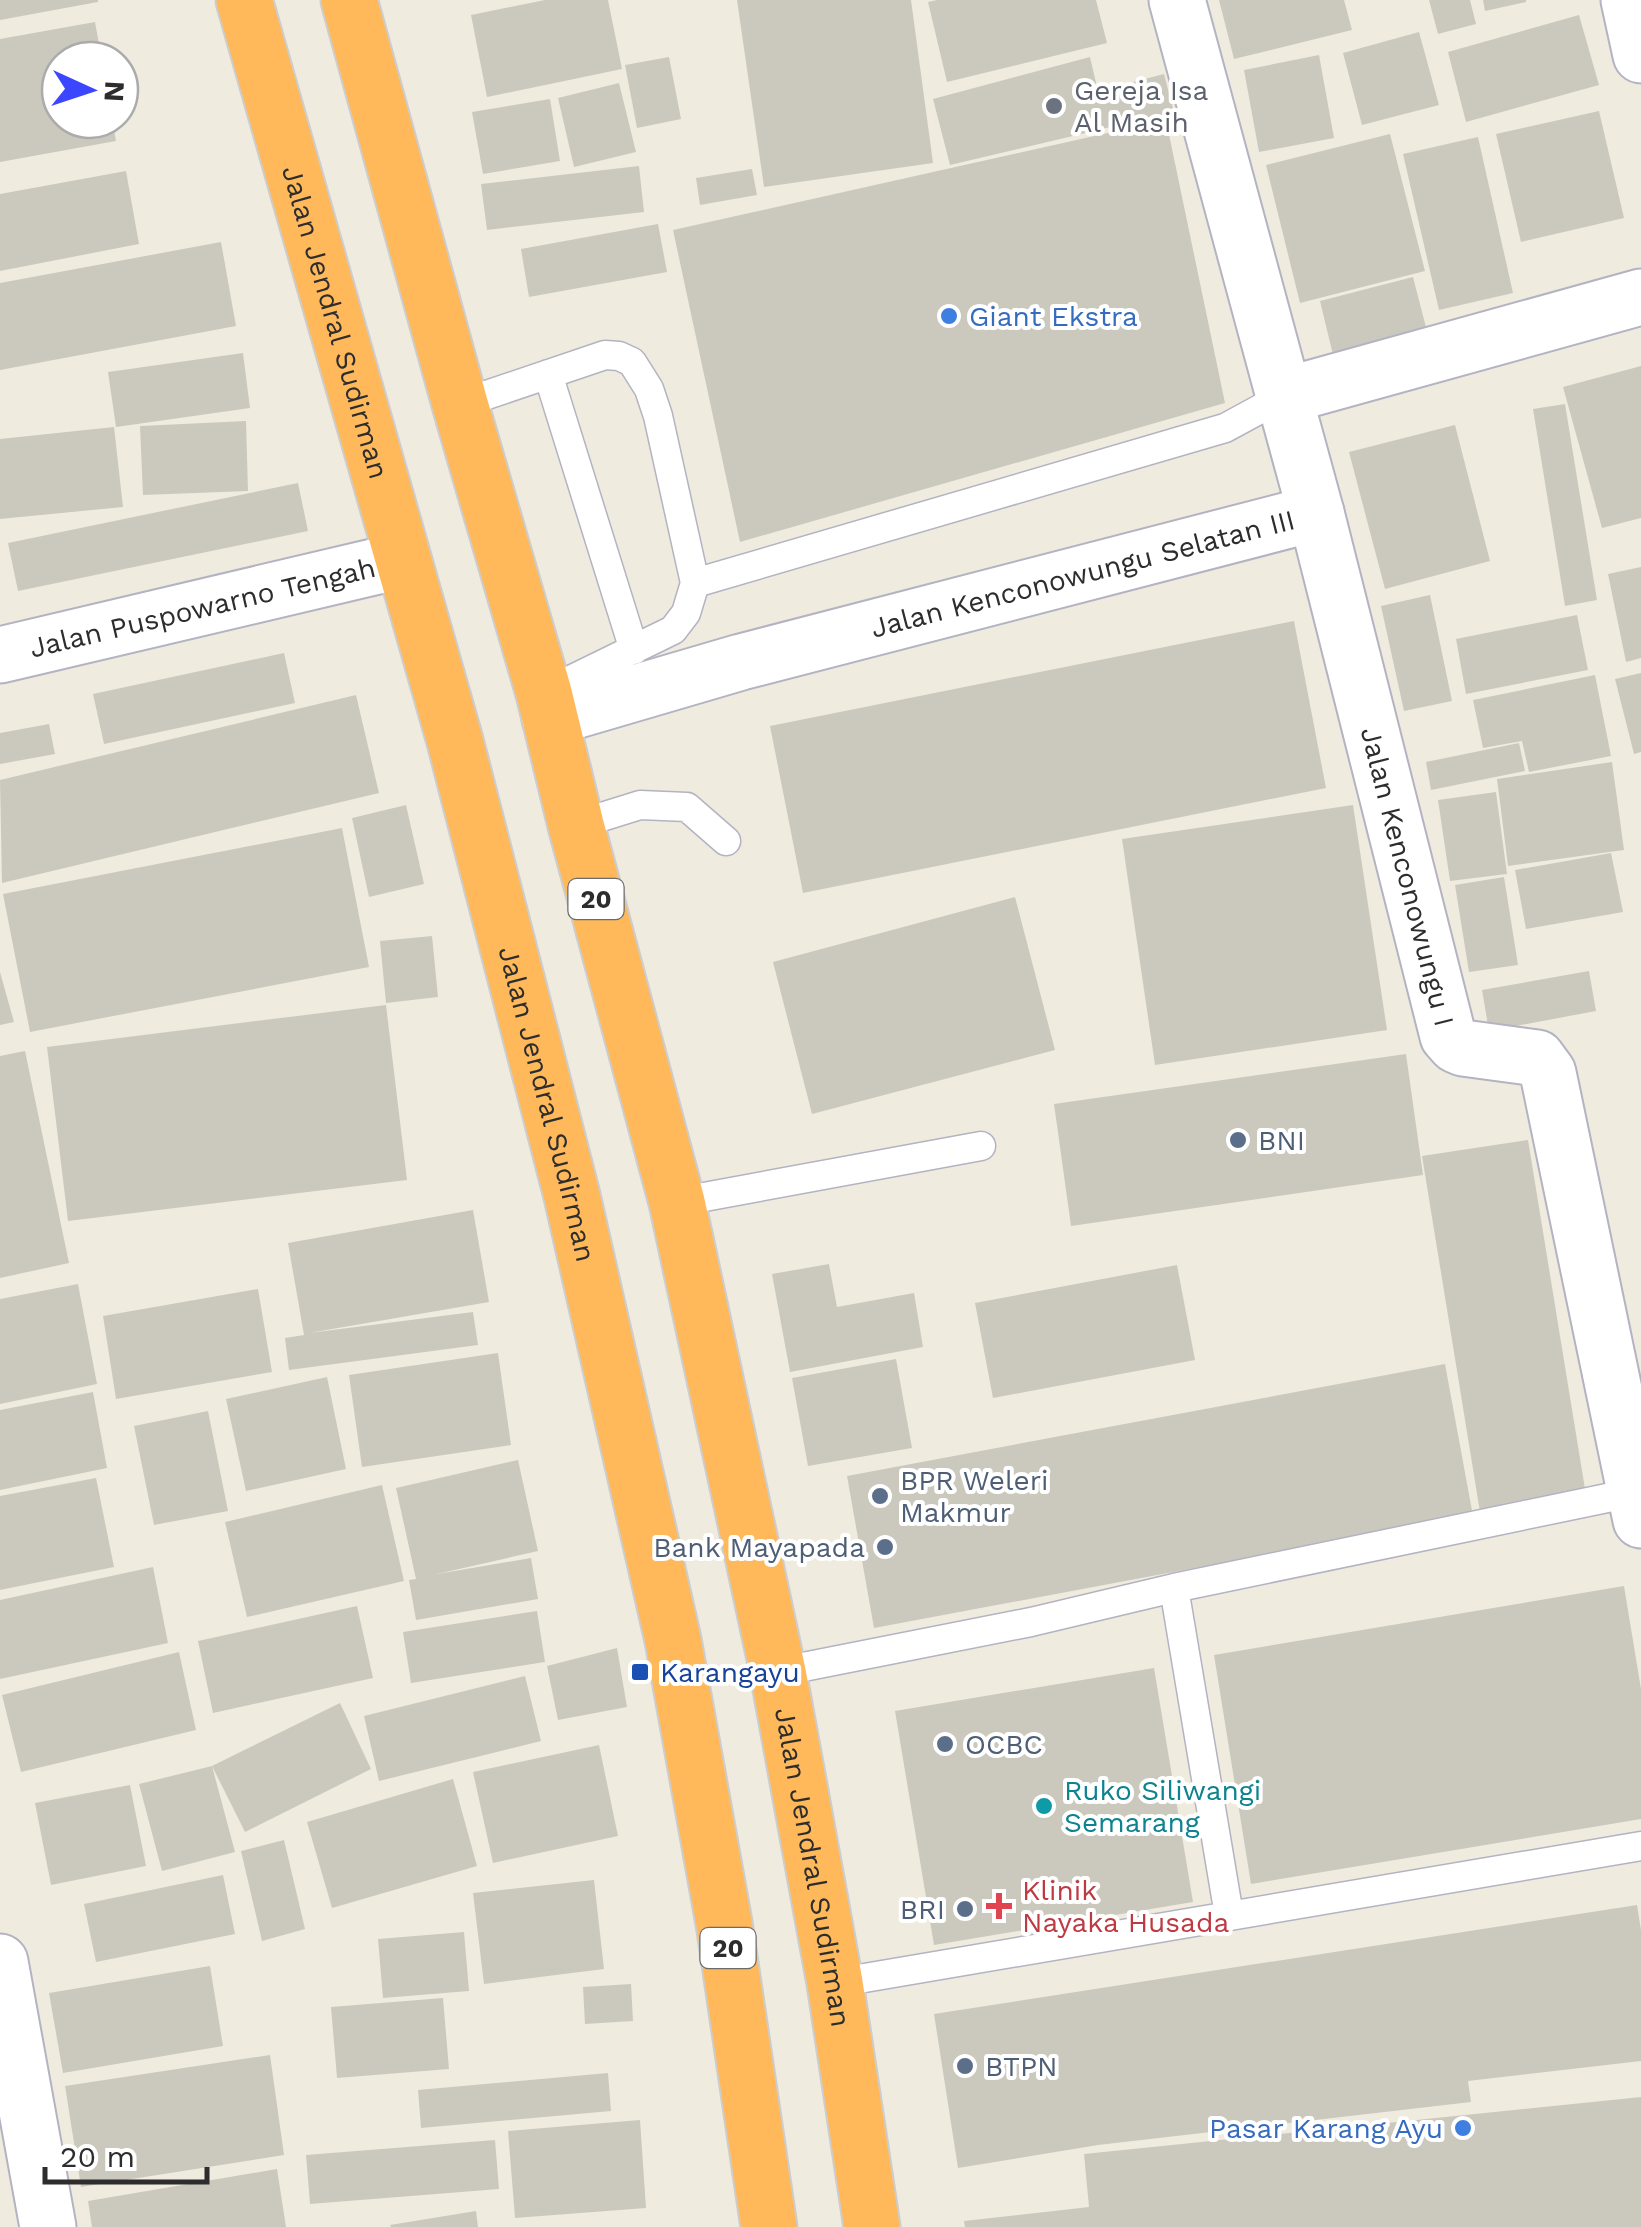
<svg xmlns="http://www.w3.org/2000/svg" width="1641" height="2227" viewBox="0 0 1641 2227" font-family="'Work Sans',sans-serif">
	<style>
		.building { fill: #cbc9bd }
		.lines { fill: none; stroke-linecap: round; stroke-linejoin: round }
		.lane-casing { stroke: #b3b3c2; stroke-width: 31 }
		.street-casing { stroke: #b3b3c2; stroke-width: 59 }
		.highway-casing { stroke: #cdcdcd; stroke-width: 59 }
		.lane { stroke: #fff; stroke-width: 28 }
		.street { stroke: #fff; stroke-width: 55 }
		.highway { stroke: #ffb95b; stroke-width: 55 }
		.worship-dot { fill: #6b7280; stroke: #fff; stroke-width: 4 }
		.shop-dot { fill: #3f7fe0; stroke: #fff; stroke-width: 4 }
		.service-dot { fill: #5c6f8a; stroke: #fff; stroke-width: 4 }
		.transit-dot { fill: #1a4fb4; stroke: #fff; stroke-width: 4 }
		.culture-dot { fill: #0f9aa8; stroke: #fff; stroke-width: 4 }
		.health-dot { fill: #e0444e; stroke: #fff; stroke-width: 4 }
		.labels { text-anchor: middle; dominant-baseline: central; stroke-width: 8; stroke-linejoin: round; paint-order: stroke }
		.shield { fill: #fff; stroke: #6c6c6c; stroke-width: 2.5 }
		.shield-label { font-size: 25px; font-weight: bold; fill: #2d2d2d }
		.worship-label { font-size: 28px; fill: #5b616d; stroke: #fff; text-anchor: start }
		.shop-label { font-size: 28px; fill: #366cbe; stroke: #fff; text-anchor: start }
		.street-label { font-size: 28px; fill: #2d2d2d; stroke: #fff }
		.service-label { font-size: 28px; fill: #4e5e75; stroke: #fff; text-anchor: start }
		.transit-label { font-size: 28px; fill: #164399; stroke: #fff; text-anchor: start }
		.culture-label { font-size: 28px; fill: #0d838f; stroke: #fff; text-anchor: start }
		.health-label { font-size: 28px; fill: #be3a42; stroke: #fff; text-anchor: start }
	</style>
	<rect width="100%" height="100%" fill="#f0ebdf"/>
	<path class="building" d="M0 0H98V2L0 20Z
		M545 0H608L622 69 487 97 471 15Z
		M737 0H911L933 163 764 187Z
		M937 0H1096L1107 43 947 82 928 2Z
		M1219 0H1344L1352 30 1234 59Z
		M1429 0H1470L1476 24 1438 34Z
		M1483 0H1526V2L1485 11Z
		M1579 15 1599 85 1466 122 1448 52Z
		M95 22 102 60H60V120H112L116 141 0 162V39Z
		M1419 32 1439 105 1362 125 1343 53Z
		M1319 55 1334 138 1259 152 1244 70Z
		M669 57 681 119 637 128 625 65Z
		M1090 57 1098 91 1164 74 1174 112 950 165 933 99Z
		M619 83 636 152 574 167 558 98Z
		M550 99 560 161 483 174 472 112Z
		M1599 111 1624 218 1521 242 1496 134Z
		M1166 120 1225 403 740 542 673 230Z
		M1390 134 1425 271 1300 303 1266 165Z
		M1478 137 1513 293 1439 310 1403 154Z
		M639 166 644 212 487 230 481 184Z
		M752 169 757 195 700 205 696 178Z
		M126 171 139 244 0 271V194Z
		M658 224 667 272 529 297 521 249Z
		M221 242 236 326 0 370V283Z
		M1413 277 1428 335 1334 359 1320 301Z
		M243 353 250 408 116 427 108 372Z
		M1641 366V518L1602 528 1563 387Z
		M1565 404 1597 600 1565 606 1533 409Z
		M246 421 248 491 143 495 140 426Z
		M1455 425 1490 561 1385 589 1349 452Z
		M114 427 123 507 0 519V439Z
		M298 483 308 531 18 591 8 543Z
		M1641 567V658L1626 662 1608 574Z
		M1430 595 1452 701 1404 711 1381 606Z
		M1577 615 1588 670 1466 694 1456 639Z
		M1294 621 1326 788 803 893 770 726Z
		M284 653 295 703 104 744 93 694Z
		M1641 673V752L1634 754 1615 679Z
		M1595 675 1611 756 1529 772 1522 741 1483 748 1473 700Z
		M356 695 379 793 2 883 0 780Z
		M49 724 55 754 0 764V733Z
		M1519 743 1525 771 1431 790 1426 762Z
		M1612 762 1624 850 1508 866 1497 779Z
		M1496 792 1507 874 1450 881 1438 800Z
		M406 805 424 884 369 897 352 818Z
		M1353 805 1387 1030 1155 1065 1122 839Z
		M342 828 369 967 30 1032 3 894Z
		M1611 853 1623 912 1526 929 1515 870Z
		M1504 877 1518 965 1469 972 1455 885Z
		M1015 897 1055 1050 812 1114 773 962Z
		M432 936 438 997 386 1003 380 941Z
		M1589 971 1596 1011 1489 1031 1482 990Z
		M0 972 14 1022 0 1025Z
		M386 1005 407 1180 68 1221 47 1047Z
		M25 1051 69 1263 0 1278V1056Z
		M1406 1054 1423 1175 1071 1226 1054 1104Z
		M1528 1140 1586 1495 1480 1512 1422 1156Z
		M473 1210 489 1302 309 1333 473 1312 478 1345 289 1370 285 1338 304 1335 288 1243Z
		M829 1264 837 1307 914 1293 923 1347 790 1372 772 1274Z
		M1177 1265 1195 1360 993 1398 975 1303Z
		M78 1284 97 1384 0 1404V1299Z
		M258 1289 272 1372 116 1399 103 1316Z
		M498 1353 511 1445 362 1467 349 1375Z
		M896 1359 912 1448 808 1466 792 1378Z
		M1445 1364 1473 1516 874 1628 847 1476Z
		M327 1377 346 1469 246 1491 226 1399Z
		M93 1392 107 1468 0 1490V1410Z
		M208 1411 228 1511 154 1525 134 1426Z
		M518 1460 538 1551 437 1574 531 1558 538 1599 416 1620 409 1580 416 1579 396 1488Z
		M96 1478 114 1567 0 1590V1496Z
		M382 1485 404 1581 247 1617 225 1522Z
		M153 1567 168 1643 0 1679V1600Z
		M1624 1586 1641 1689V1819L1251 1884 1214 1655Z
		M357 1606 373 1678 213 1713 198 1641Z
		M537 1611 545 1662 411 1683 403 1632Z
		M617 1648 627 1707 558 1720 547 1666Z
		M179 1652 196 1730 21 1772 2 1695Z
		M1154 1668 1193 1902 934 1945 895 1711Z
		M525 1676 541 1741 379 1781 364 1716Z
		M340 1703 371 1769 245 1832 212 1766 235 1852 162 1871 139 1784 212 1766Z
		M599 1745 618 1836 493 1863 473 1772Z
		M453 1779 477 1866 332 1908 307 1822Z
		M130 1785 146 1866 51 1885 35 1803Z
		M284 1840 305 1929 262 1941 241 1851Z
		M223 1875 235 1934 96 1962 84 1904Z
		M594 1880 604 1969 484 1984 473 1893Z
		M1637 1905 1641 1930V2061L1468 2081 1471 2102 1098 2145 958 2168 934 2014Z
		M464 1932 469 1991 383 1998 378 1939Z
		M210 1966 223 2046 63 2073 49 1993Z
		M631 1984 633 2021 585 2024 583 1987Z
		M443 1998 449 2069 337 2078 331 2007Z
		M270 2055 284 2155 81 2187 65 2086Z
		M608 2073 611 2111 421 2128 418 2090Z
		M1641 2097V2227H965L964 2221 1089 2207 1084 2154Z
		M640 2120 646 2208 515 2218 508 2131Z
		M495 2140 499 2189 310 2204 306 2155Z
		M277 2169 286 2227H92L88 2201Z
		M476 2211 478 2227H391L390 2225Z"/>
	<g class="lines">
		<g class="lane-casing">
			<path id="lane" d="M548 374 634 650
				M460 404 605 355 619 356 632 362 649 389 658 416 695 583 686 613 673 630 544 693
				M695 583 1225 428 1284 396
				M576 825 640 805 687 807 726 841
				M677 1202 981 1146
				M1174 1588 1229 1915
				M778 1672 1031 1622 1174 1588 1636 1492
				M835 1983 1641 1846"/>
		</g>
		<g class="street-casing">
			<g id="street">
				<path d="M1177 0 1284 396"/>
				<path d="M1629 0 1641 55"/>
				<path id="s1" d="M1316 513 1448 1036 1456 1045 1463 1048 1537 1058 1548 1073 1641 1520"/>
				<path id="s2" d="M0 655 403 560"/>
				<path id="s3" d="M550 718 741 662 1316 513 1284 396 1641 297"/>
				<path d="M0 1962 48 2227"/>
			</g>
		</g>
		<g class="highway-casing">
			<g id="highway">
				<path id="s4" d="M244 0 455 741 572 1196 673 1640 724 1923 769 2227"/>
				<path id="s5" d="M349 0 460 404 544 693 576 825 677 1202 778 1672 835 1983 872 2227"/>
			</g>
		</g>
		<use href="#lane" class="lane"/>
		<use href="#street" class="street"/>
		<use href="#highway" class="highway"/>
	</g>
	<circle class="worship-dot" cx="1054" cy="106" r="10"/>
	<g class="shop-dot">
		<circle cx="949" cy="316" r="10"/>
		<circle cx="1463" cy="2128" r="10"/>
	</g>
	<g class="service-dot">
		<circle cx="1238" cy="1140" r="10"/>
		<circle cx="880" cy="1496" r="10"/>
		<circle cx="885" cy="1547" r="10"/>
		<circle cx="945" cy="1744" r="10"/>
		<circle cx="965" cy="1909" r="10"/>
		<circle cx="965" cy="2066" r="10"/>
	</g>
	<rect class="transit-dot" x="630" y="1662" width="20" height="20" rx="5"/>
	<circle class="culture-dot" cx="1044" cy="1806" r="10"/>
	<path class="health-dot" d="M994 1891h10v10h10v10h-10v10h-10v-10h-10v-10h10z"/>
	<g class="labels">
		<g class="shield">
			<rect x="568.5" y="879" width="55" height="40" rx="8"/>
			<rect x="700.5" y="1928" width="55" height="40" rx="8"/>
		</g>
		<g class="shield-label">
			<text x="596" y="899">20</text>
			<text x="728" y="1948">20</text>
		</g>
		<g class="worship-label">
			<text x="1074" y="90">Gereja Isa<tspan x="1074" dy="32">Al Masih</tspan></text>
		</g>
		<g class="shop-label">
			<text x="969" y="316">Giant Ekstra</text>
			<text x="1443" y="2128" text-anchor="end">Pasar Karang Ayu</text>
		</g>
		<g class="street-label">
			<text stroke="none"><textPath href="#s4" startOffset="335">Jalan Jendral Sudirman</textPath></text>
			<text stroke="none"><textPath href="#s3" startOffset="552">Jalan Kenconowungu Selatan III</textPath></text>
			<text stroke="none"><textPath href="#s2" startOffset="208">Jalan Puspowarno Tengah</textPath></text>
			<text stroke="none"><textPath href="#s1" startOffset="375">Jalan Kenconowungu I</textPath></text>
			<text stroke="none"><textPath href="#s4" startOffset="1145">Jalan Jendral Sudirman</textPath></text>
			<text stroke="none"><textPath href="#s5" startOffset="1925">Jalan Jendral Sudirman</textPath></text>
		</g>
		<g class="service-label">
			<text x="1258" y="1140">BNI</text>
			<text x="900" y="1480">BPR Weleri<tspan x="900" dy="32">Makmur</tspan></text>
			<text x="865" y="1547" text-anchor="end">Bank Mayapada</text>
			<text x="965" y="1744">OCBC</text>
			<text x="945" y="1909" text-anchor="end">BRI</text>
			<text x="985" y="2066">BTPN</text>
		</g>
		<g class="transit-label">
			<text x="660" y="1672">Karangayu</text>
		</g>
		<g class="culture-label">
			<text x="1064" y="1790">Ruko Siliwangi<tspan x="1064" dy="32">Semarang</tspan></text>
		</g>
		<g class="health-label">
			<text x="1022" y="1890">Klinik<tspan x="1022" dy="32">Nayaka Husada</tspan></text>
		</g>
	</g>
	<g transform="translate(90 90) rotate(93)"><circle r="48" fill="#ffffff" stroke="#ababab" stroke-width="2.5"/>
	<path d="M0-8L18 38L0 25L-18 38Z" fill="#3d46ff"/>
	<text y="-15" font-size="28" font-weight="bold" text-anchor="middle" fill="#2d2d2d">N</text>
	</g>
	<path d="M45 2167v15h162v-15" fill="none" stroke="#2d2d2d" stroke-width="5"/>
	<text x="60" y="2167" font-size="30" fill="#2d2d2d" stroke="#ffffff" stroke-width="8" paint-order="stroke">20 m</text>
</svg>
